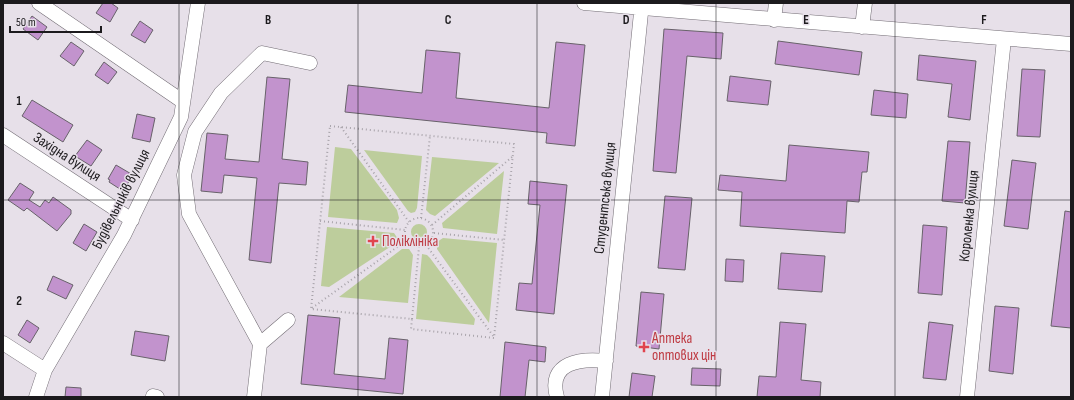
<svg xmlns="http://www.w3.org/2000/svg" width="1074" height="400" viewBox="0 0 1074 400" font-family="'Sofia Sans Condensed',sans-serif">
	<style>
		.grass { fill: #bdcd9c }
		.building { fill: #c293cd; stroke: #68626a }
		.lines { fill: none; stroke-linecap: round; stroke-linejoin: round }
		.minor-casing { stroke: #736d75; stroke-width: 15 }
		.path { stroke: #a8a3aa; stroke-width: 2; stroke-dasharray: 1 3; stroke-linecap: butt }
		.minor { stroke: #fff; stroke-width: 14 }
		.grid { fill: none; stroke: #1c1a1d; stroke-width: 1; stroke-opacity: 0.55 }
		.health-dot { fill: #e0444e; stroke: #e7e0e9; stroke-width: 1.5 }
		.labels { text-anchor: middle; dominant-baseline: central; stroke-width: 3; stroke-linejoin: round; paint-order: stroke }
		.street-label { font-size: 15px; fill: #1c1a1d; stroke: #e7e0e9 }
		.health-label { font-size: 15px; fill: #be3a42; stroke: #e7e0e9; text-anchor: start }
		.grid-label { font-size: 13px; text-anchor: middle; font-weight: bold; fill: #1c1a1d; stroke: #e7e0e9; stroke-width: 3; stroke-linejoin: round; paint-order: stroke }
	</style>
	<rect width="100%" height="100%" fill="#e7e0e9"/>
	<path class="grass" d="M335 147 351 149 397 210 399 218 397 223 328 217Z
		M364 150 422 156 417 208 415 212 411 213 408 211Z
		M432 157 499 163 435 216 430 214 426 210Z
		M504 171 497 234 443 228 442 223Z
		M411 232a8 8 0 1 1 16 0a8 8 0 1 1-16 0Z
		M327 227 394 233 398 239 396 243 329 287 321 286Z
		M443 238 497 243 489 323 437 249V242Z
		M402 249H409L413 255 408 303 339 297Z
		M422 254 427 255 430 258 475 319 474 325 416 319Z"/>
	<path class="building" d="M103 3H111L118 8 110 22 96 13Z
		M32 16 47 27 38 40 23 29Z
		M140 21 153 30 145 43 131 35Z
		M664 29 723 33 721 59 687 56 676 173 653 171Z
		M778 41 862 52 859 75 775 64Z
		M71 42 84 51 74 66 60 56Z
		M556 42 585 45 575 146 546 143 547 133 345 112 348 85 422 93 426 50 460 53 456 98 549 108Z
		M919 55 976 61 970 120 948 117 952 84 917 80Z
		M104 62 117 72 108 84 95 75Z
		M1022 69 1045 70 1040 137 1017 136Z
		M730 76 771 81 768 105 727 101Z
		M267 77 290 79 282 159 308 162 306 185 279 183 271 263 249 260 257 178 224 175 222 193 201 191 207 133 228 135 225 159 259 162Z
		M874 90 908 94 906 118 871 115Z
		M32 100 73 125 63 142 22 116Z
		M137 114 155 118 150 142 132 138Z
		M87 140 102 150 91 166 75 156Z
		M948 141 970 142 965 203 942 201Z
		M789 145 869 152 867 172H862L859 202 847 201 845 233 740 226 742 192 718 190 720 175 786 181Z
		M1012 160 1036 163 1028 229 1004 226Z
		M116 165 133 175 123 191 109 182 110 180 108 179Z
		M530 181 567 185 554 314 516 310 519 283 532 284 540 205 528 204Z
		M20 183 34 192 29 200 40 207 45 200 49 203 53 197 71 210V214L57 231 27 208 24 211 8 200Z
		M665 196 692 198 685 270 658 268Z
		M1065 211 1071 212V328L1051 326Z
		M84 224 97 232 86 251 73 243Z
		M923 225 947 227 942 295 918 293Z
		M781 253 825 256 822 292 778 289Z
		M726 259 744 260 743 282 725 281Z
		M53 276 73 285 66 299 47 290Z
		M641 292 664 294 659 349 636 346Z
		M995 306 1019 308 1013 374 989 371Z
		M308 315 340 318 334 374 385 379 389 338 408 340 403 394 301 384Z
		M27 320 39 328 30 343 18 335Z
		M780 322 806 324 801 380 821 382 820 397H757L759 376 776 377Z
		M929 322 953 325 946 380 923 378Z
		M135 331 169 336 165 361 131 355Z
		M505 342 546 347 545 362 529 360 525 397H500Z
		M692 368 721 369 720 386 691 385Z
		M632 373 655 376 652 397H629Z
		M66 387 81 388V397H65Z"/>
	<g class="lines">
		<g class="minor-casing">
			<path id="minor" d="M39 3 182 101
				M584 3 1071 44
				M774 20 776 3
				M862 27 865 3
				M3 135 132 220
				M3 343 45 370
				M260 344 189 214 184 175 195 132 221 93 262 53 310 63
				M153 396 157 397
				M36 397 45 370 124 235 181 117 198 3
				M254 397 260 344 288 320
				M557 397C547 362 581 358 606 361
				M602 397 642 3
				M967 397 1004 39"/>
		</g>
		<path class="path" d="M330 126 514 144 494 338 411 329 412 319 311 309Z
			M341 127 409 222
			M405 232a14 14 0 1 1 28 0a14 14 0 1 1-28 0Z
			M421 218 430 136
			M320 221 405 230
			M432 225 512 157
			M434 233 504 240
			M426 245 494 337
			M312 308 407 240
			M412 319 419 247"/>
		<use href="#minor" class="minor"/>
	</g>
	<path class="grid" d="M179 3V397M358 3V397M537 3V397M716 3V397M895 3V397M3 200H1071"/>
	<g class="health-dot">
		<path d="M371 235h4v4h4v4h-4v4h-4v-4h-4v-4h4z"/>
		<path d="M642 341h4v4h4v4h-4v4h-4v-4h-4v-4h4z"/>
	</g>
	<g class="labels">
		<g class="street-label">
			<text transform="translate(67 157) rotate(33)">Західна вулиця</text>
			<text transform="translate(605 198) rotate(-84)">Студентська вулиця</text>
			<text transform="translate(121 199) rotate(-63)">Будівельників вулиця</text>
			<text transform="translate(969 216) rotate(-84)">Короленка вулиця</text>
		</g>
		<g class="health-label">
			<text x="382" y="241">Поліклініка</text>
			<text x="652" y="338">Аптека<tspan x="652" dy="17">оптових цін</tspan></text>
		</g>
	</g>
	<g class="grid-label">
		<text x="268" y="24">B</text>
		<text x="448" y="24">C</text>
		<text x="626" y="24">D</text>
		<text x="806" y="24">E</text>
		<text x="984" y="24">F</text>
		<text x="19" y="105">1</text>
		<text x="19" y="305">2</text>
	</g>
	<rect width="1074" height="400" fill="none" stroke="#1c1a1d" stroke-width="8"/>
	<path d="M10 26v6h91v-6" fill="none" stroke="#1c1a1d" stroke-width="2"/>
	<text x="16" y="26" font-size="12" fill="#1c1a1d" stroke="#e7e0e9" stroke-width="3" paint-order="stroke">50 m</text>
</svg>
